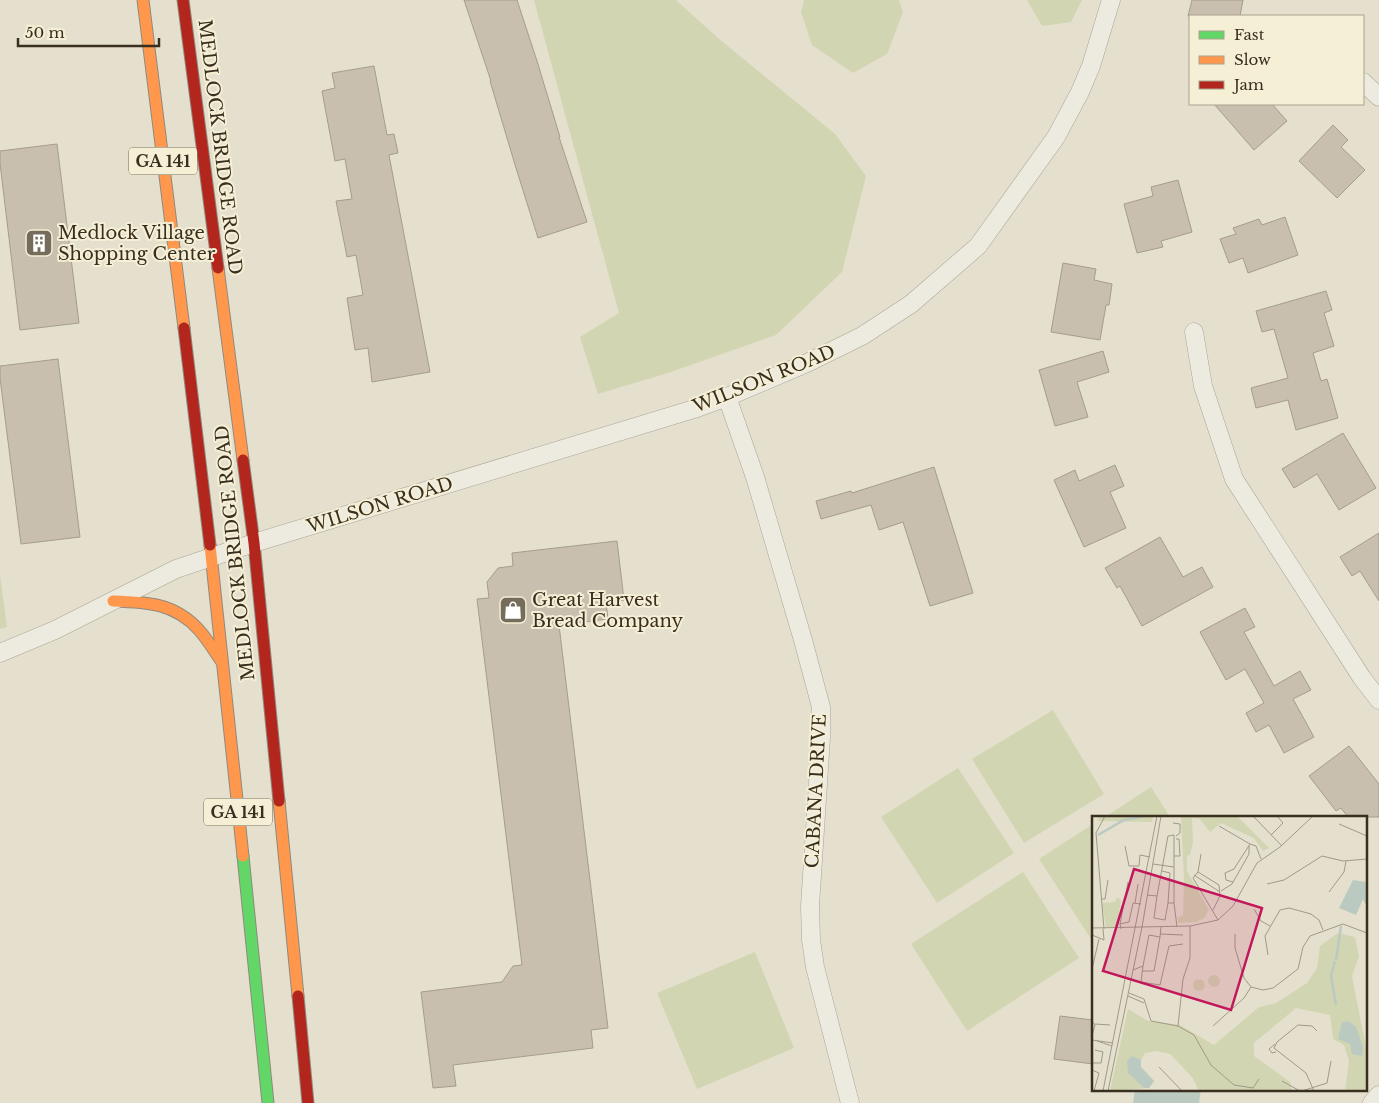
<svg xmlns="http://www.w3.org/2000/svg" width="1379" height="1103" viewBox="0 0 1379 1103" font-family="'Libre Baskerville',serif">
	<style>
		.green { fill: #d2d5b1 }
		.water { fill: #bacac1 }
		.building { fill: #c9bfaf; stroke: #a59c8d }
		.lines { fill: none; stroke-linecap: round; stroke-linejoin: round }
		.street-casing { stroke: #aaa597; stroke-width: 19 }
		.fast-casing { stroke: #908a7e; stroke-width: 13 }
		.slow-casing { stroke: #908a7e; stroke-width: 13 }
		.jam-casing { stroke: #908a7e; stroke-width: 13 }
		.street { stroke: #edeae0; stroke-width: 18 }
		.fast { stroke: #63d668; stroke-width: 11 }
		.slow { stroke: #ff974d; stroke-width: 11 }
		.jam { stroke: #b3261e; stroke-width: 11 }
		.labels { text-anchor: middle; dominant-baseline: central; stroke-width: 4; stroke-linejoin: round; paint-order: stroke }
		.shield { fill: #f5efd5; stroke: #716856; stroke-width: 1 }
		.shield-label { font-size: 16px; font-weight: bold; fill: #392e1f }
		.street-label { font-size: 18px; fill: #392e1f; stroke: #f5efd5 }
		.poi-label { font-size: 18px; fill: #392e1f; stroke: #f5efd5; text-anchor: start }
		.inset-river { fill: none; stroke: #bacac1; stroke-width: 2.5 }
		.inset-road { fill: none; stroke: #a09988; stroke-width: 1 }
		.view { fill: #c2185b; fill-opacity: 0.15; stroke: #c2185b; stroke-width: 2.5 }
		.inset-edge { fill: none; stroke: #392e1f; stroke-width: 2.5 }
	</style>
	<rect width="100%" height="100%" fill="#e5e0ce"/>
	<path class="green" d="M534 0H676L718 38 835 134 866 176 842 272 776 335 668 373 598 394 580 337 619 313Z
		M804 0H899L903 12 887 54 853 73 812 45 801 12Z
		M1027 0H1082L1071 22 1042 26Z
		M0 575 7 627 0 629Z
		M1053 710 1104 794 1024 843 972 759Z
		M958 768 1014 853 937 903 881 817Z
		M1151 787 1170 817H1105Z
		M1093 824V942L1039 859Z
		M1023 872 1079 958 967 1031 911 944Z
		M755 952 794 1048 697 1089 657 993Z"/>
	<path class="water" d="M1135 1089H1201L1199 1103H1133Z"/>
	<path class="building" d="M464 0H517L537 61 560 137H559L587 222 538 238 516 168 490 81H491Z
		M1192 0H1243L1240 16H1188Z
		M374 66 387 135 394 134 398 153 389 155 430 372 372 382 368 348 355 350 347 298 363 295 356 255 347 257 336 201 352 199 345 159 335 161 322 91 335 88 332 73Z
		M1214 104H1272L1287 121 1254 150Z
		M1333 125 1348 140 1341 147 1365 170 1337 198 1299 161Z
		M57 144 79 323 20 330 0 163V151Z
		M1178 180 1192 232 1161 241 1163 247 1137 253 1124 204 1153 196 1151 187Z
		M1285 217 1298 255 1248 273 1243 258 1229 263 1220 239 1236 234 1233 228 1259 219 1262 225Z
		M1063 263 1096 269 1094 280 1112 284 1109 305H1106L1100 340 1051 332Z
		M1326 291 1332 310 1324 313 1334 346 1313 353 1321 381 1327 379 1338 418 1296 430 1288 400 1256 408 1251 388 1288 378 1274 329 1262 332 1256 311Z
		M1103 351 1109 372 1077 382 1088 417 1055 426 1039 370Z
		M58 359 80 537 21 544 0 378V366Z
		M1343 433 1376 488 1339 510 1317 474 1294 488 1282 469Z
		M1115 465 1124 486 1110 492 1126 528 1084 547 1054 480 1075 470 1079 481Z
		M934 467 973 593 930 606 903 522 879 530 871 505 821 519 816 501 851 491 852 493Z
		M1379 533V601L1360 571 1352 576 1340 557Z
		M1160 537 1183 577 1202 567 1213 587 1142 626 1120 586 1117 588 1105 568Z
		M617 541 624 600 606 602 608 619 559 625 608 1028 591 1030 593 1048 453 1065 456 1086 433 1088 421 992 502 982 513 966 522 965 477 599 489 598 487 582 498 568 513 566 512 553Z
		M1245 608 1255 627 1244 632 1274 686 1300 671 1311 690 1293 699 1314 737 1284 753 1269 725 1256 732 1246 713 1264 703 1245 669 1226 680 1200 632Z
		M1349 746 1379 784V817H1348L1341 808 1336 811 1309 776Z
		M1060 1016 1093 1020V1064L1054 1059Z"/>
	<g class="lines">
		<g class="street-casing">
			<path id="street" d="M1363 82 1379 97
				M1194 332 1203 386 1234 479 1362 678 1379 700
				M727 397 755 477 803 640 821 707V738L810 906 811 940 815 967 850 1103
				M0 653 55 630 176 569 254 543 694 409 727 397 807 363 862 336 911 304 978 246 1056 137 1080 92 1091 66 1111 0
				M1372 1103 1379 1095"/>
		</g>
		<g class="fast-casing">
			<path id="fast" d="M243 856 268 1103"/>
		</g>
		<g class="slow-casing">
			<path id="slow" d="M143 0 184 328
				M218 268 243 460
				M210 545 243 856
				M113 601C147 602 175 603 199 630 208 640 214 651 222 662
				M279 801 298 996"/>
		</g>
		<g class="jam-casing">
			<path id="jam" d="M183 0 218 268
				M184 328 210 545
				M243 460 254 543 279 801
				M298 996 308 1103"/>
		</g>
		<use href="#street" class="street"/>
		<use href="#fast" class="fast"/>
		<use href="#slow" class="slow"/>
		<use href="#jam" class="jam"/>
	</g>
	<defs>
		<g id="building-square" transform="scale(1.4375)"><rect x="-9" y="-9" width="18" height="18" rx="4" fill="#756c5c" stroke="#f5efd5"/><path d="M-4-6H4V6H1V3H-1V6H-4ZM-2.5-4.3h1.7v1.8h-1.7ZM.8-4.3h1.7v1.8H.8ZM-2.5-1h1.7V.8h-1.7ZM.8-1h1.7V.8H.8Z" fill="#fff"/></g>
		<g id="shop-square" transform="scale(1.4375)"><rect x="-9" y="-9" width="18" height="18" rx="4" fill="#756c5c" stroke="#f5efd5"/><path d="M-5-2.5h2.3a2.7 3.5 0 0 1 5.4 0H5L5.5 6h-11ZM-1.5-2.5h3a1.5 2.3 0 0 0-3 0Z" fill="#fff"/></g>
	</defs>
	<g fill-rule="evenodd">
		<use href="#building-square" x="39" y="243"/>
		<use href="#shop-square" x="513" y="610"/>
	</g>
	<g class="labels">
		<g class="shield">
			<rect x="129" y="147.5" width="68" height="27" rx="4"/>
			<rect x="204" y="798.5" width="68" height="27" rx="4"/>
		</g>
		<g class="shield-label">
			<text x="163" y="161">GA 141</text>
			<text x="238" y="812">GA 141</text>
		</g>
		<g class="street-label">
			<text transform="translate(220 147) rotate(83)">MEDLOCK BRIDGE ROAD</text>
			<text transform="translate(764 379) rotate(-22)">WILSON ROAD</text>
			<text transform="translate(380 505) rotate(-17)">WILSON ROAD</text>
			<text transform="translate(235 553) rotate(-96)">MEDLOCK BRIDGE ROAD</text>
			<text transform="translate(816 791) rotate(-87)">CABANA DRIVE</text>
		</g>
		<g class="poi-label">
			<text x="58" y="233">Medlock Village<tspan x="58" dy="21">Shopping Center</tspan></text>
			<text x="532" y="600">Great Harvest<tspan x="532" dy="21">Bread Company</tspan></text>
		</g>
	</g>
	<g transform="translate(1092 816)">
		<rect width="275" height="275" fill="#e5e0ce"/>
		<path d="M8 0H61L60 6 5 5ZM89 0H145L177 32 171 35 162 22 129 7 118 16 108 3 100 2 101 27 98 39 95 40V55L117 94 112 102 104 106 86 107V101L91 99 92 64ZM25 81 29 84 25 111H14L10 87 23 86ZM246 117 263 121 267 140 260 160 275 237V275H253L257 245 252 229 241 223 238 199 204 192 162 227V240L198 266 200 275H107L100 261 78 238 65 235 53 237 49 244V251L62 265 57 272 18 275 36 193 56 205 88 209 122 229 167 191 184 187 215 167 225 152 228 130ZM116 165a6 6 0 1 1 12 0a6 6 0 1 1-12 0ZM101 169a6 6 0 1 1 12 0a6 6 0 1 1-12 0Z" fill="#d2d5b1"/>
		<path d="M261 64 275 66V86L273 88 271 83 264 99 247 92ZM256 205 264 211 271 231 270 240 260 238 258 228 246 223 250 206ZM40 240 49 244V251L62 265 57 272H52L36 257 35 245Z" fill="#bacac1"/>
		<path class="inset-river" d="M6 19 32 4 53 0M244 144 249 110M243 145 239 160 244 189"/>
		<path class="inset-road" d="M161 0 190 30M81 7 88 8V17L84 20M247 8 275 20M127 10 158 28M179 19 191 7 185 0M33 30 37 50H47L48 39 58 41M109 38 106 56 101 62 126 104M82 40H88L87 23H84M61 48 82 51M70 55 78 57 76 87M106 56 127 69 128 80 121 94M102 59 128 76M141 66 134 64 133 57 142 53 158 28 164 30 169 43M175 68 192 64 230 40 251 45 275 43M129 75 140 68 157 38V30M237 76 252 56 254 45M55 79 65 80 62 102 73 104 76 87H82L85 111M65 80 76 20 82 19V87M9 83H13L16 64M43 87 46 68M162 93 169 105 178 110M28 108 36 66M0 112 98 110 126 104 141 90 165 47 188 31 221 0M12 113 4 17 13 0M29 113 28 108 37 106 41 87 49 88M68 118 91 119M143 118V132L152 162 159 171 171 174 181 172 206 153 211 131 218 120 251 108 275 117M0 119 12 124 11 113M176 139 173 120 188 94 197 92 219 98 227 104 231 114M51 150 49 166 68 169 77 130 91 128M0 153 7 123M41 154 51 150 57 119 68 121 69 111M50 155H62L68 121M37 177 52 183 59 205 86 210 102 219 119 249 142 269 161 272 167 263M36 180 52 187M0 205 3 209 0 220M3 208 18 209M86 210 91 163 98 142V110M121 210 152 182 159 171M0 224 21 227M5 225 20 230M183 228 177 233 180 237 184 236M0 247H9L11 236 3 234M67 251 90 275M0 254 7 257 2 275M190 265 208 275M11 275 65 0M16 275 50 111 69 0M210 275 235 267 239 245M222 275 214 257 182 232 185 226 206 209 220 210 225 215"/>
		<path class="view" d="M42 53 170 92 139 194 11 155Z"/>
		<rect width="275" height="275" class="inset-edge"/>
	</g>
	<rect x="1189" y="15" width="175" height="90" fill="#f5efd5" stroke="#aaa28c"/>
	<rect x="1199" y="31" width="25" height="8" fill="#63d668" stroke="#aaa28c"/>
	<text x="1234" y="40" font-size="15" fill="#392e1f">Fast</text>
	<rect x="1199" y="56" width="25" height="8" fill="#ff974d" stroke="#aaa28c"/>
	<text x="1234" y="65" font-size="15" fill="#392e1f">Slow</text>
	<rect x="1199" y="81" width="25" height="8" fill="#b3261e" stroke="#aaa28c"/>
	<text x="1234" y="90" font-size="15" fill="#392e1f">Jam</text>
	<path d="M18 38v8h141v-8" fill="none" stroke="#392e1f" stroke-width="2.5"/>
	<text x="25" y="38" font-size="15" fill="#392e1f" stroke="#f5efd5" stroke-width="4" paint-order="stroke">50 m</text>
</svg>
